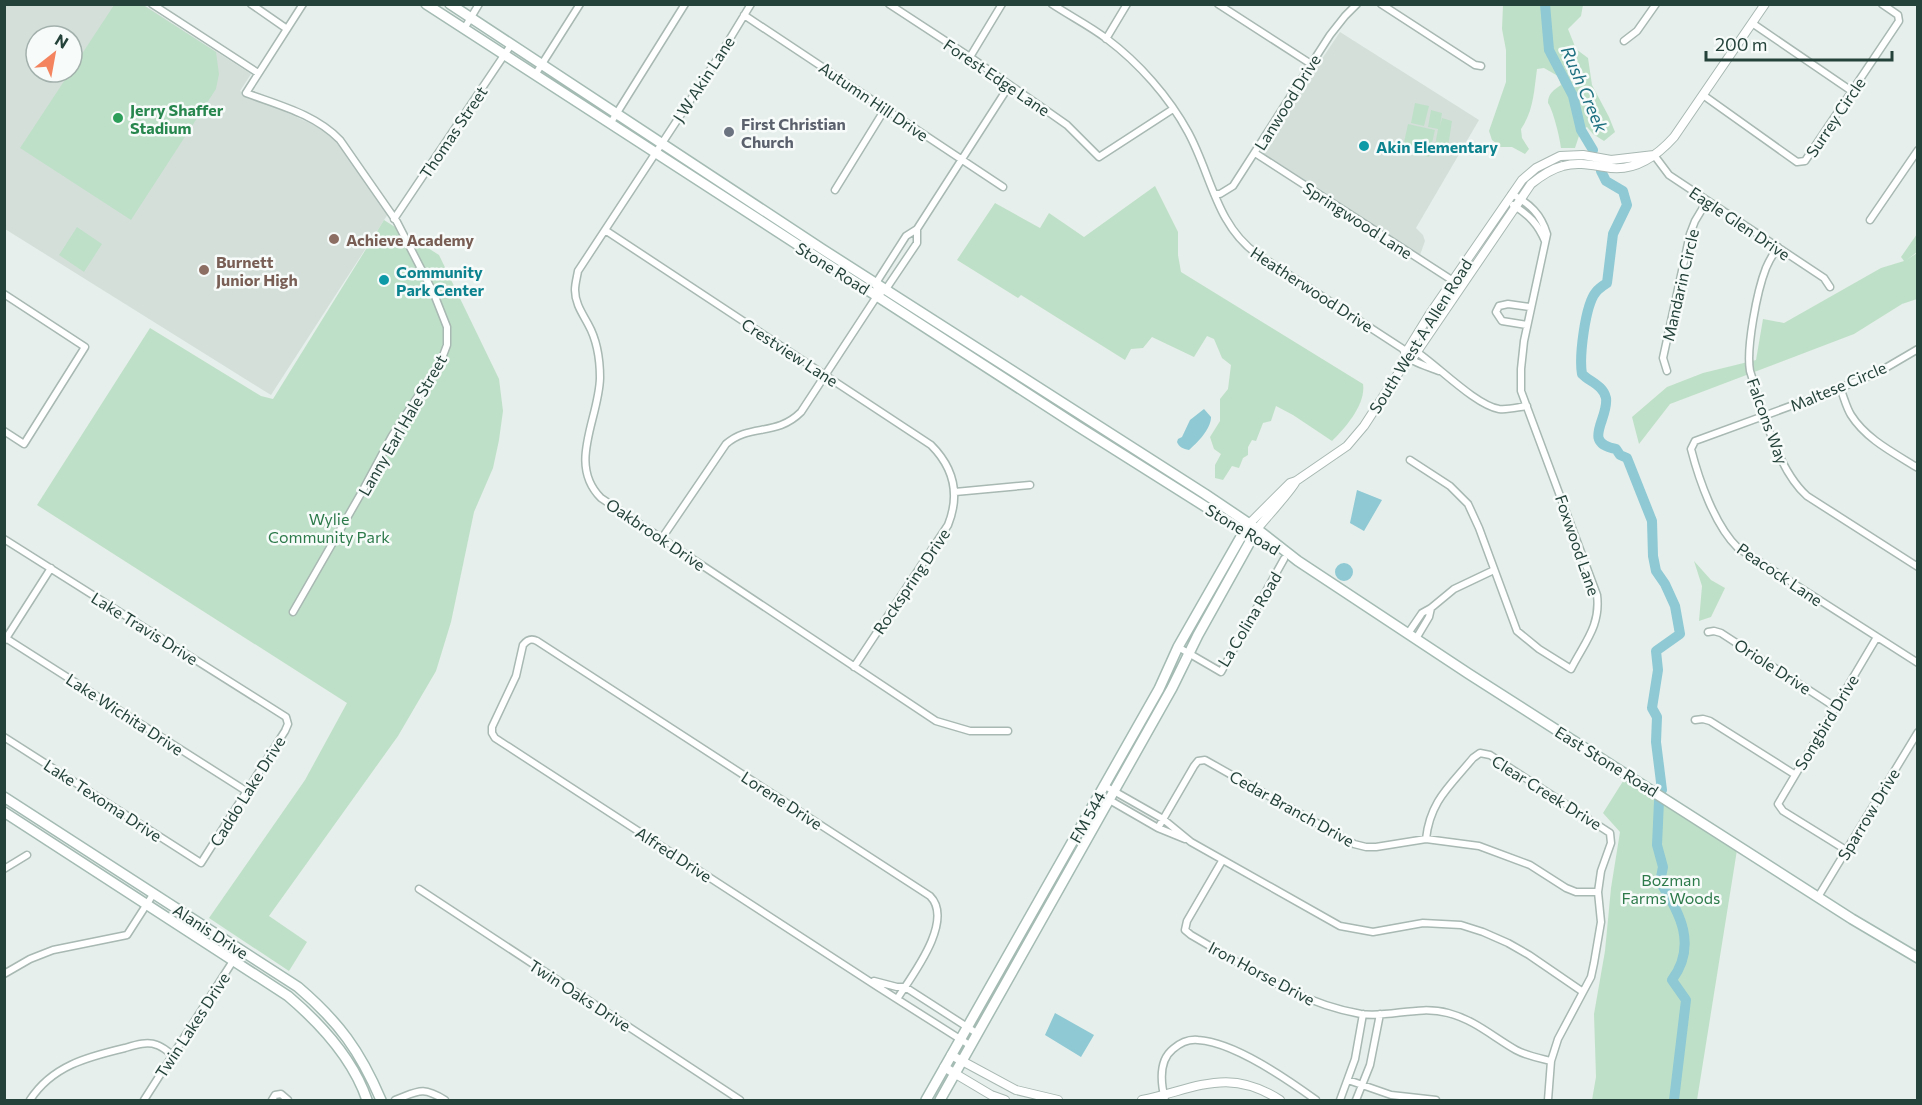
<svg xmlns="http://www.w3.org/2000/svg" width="1922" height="1105" viewBox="0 0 1922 1105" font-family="Commissioner,sans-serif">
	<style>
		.built { fill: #d4dfda; fill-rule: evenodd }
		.green { fill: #bfe0c8 }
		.water { fill: #8ec9d4 }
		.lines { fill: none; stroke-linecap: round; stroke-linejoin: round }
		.river { stroke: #8ec9d4; stroke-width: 10 }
		.minor-casing { stroke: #a8b8b2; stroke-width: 9 }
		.tertiary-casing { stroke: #a8b8b2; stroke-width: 10 }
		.secondary-casing { stroke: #a4bbb3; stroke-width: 12 }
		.minor { stroke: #fff; stroke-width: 6 }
		.tertiary { stroke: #fff; stroke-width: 8 }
		.secondary { stroke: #fff; stroke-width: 9 }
		.leisure-dot { fill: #2e9e5b; stroke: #f7fbf9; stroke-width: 2 }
		.worship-dot { fill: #6b7280; stroke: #f7fbf9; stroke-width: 2 }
		.culture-dot { fill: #0f9aa8; stroke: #f7fbf9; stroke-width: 2 }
		.education-dot { fill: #8d6e63; stroke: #f7fbf9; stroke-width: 2 }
		.labels { text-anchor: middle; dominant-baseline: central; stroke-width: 5; stroke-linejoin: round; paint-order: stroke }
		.street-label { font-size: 16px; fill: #24423a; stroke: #f7fbf9 }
		.leisure-label { font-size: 16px; font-weight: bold; fill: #27864d; stroke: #f7fbf9; text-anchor: start }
		.worship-label { font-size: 16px; font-weight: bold; fill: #5b616d; stroke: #f7fbf9; text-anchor: start }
		.culture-label { font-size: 16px; font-weight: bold; fill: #0d838f; stroke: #f7fbf9; text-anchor: start }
		.education-label { font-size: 16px; font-weight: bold; fill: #785e54; stroke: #f7fbf9; text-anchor: start }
		.park-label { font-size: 16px; fill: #2d7a4b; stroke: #f7fbf9 }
		.water-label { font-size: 18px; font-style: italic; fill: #1c6f80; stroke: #f7fbf9 }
	</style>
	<rect width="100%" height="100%" fill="#e6efeb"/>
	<path class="built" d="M4 5H144L251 74 240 91 316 126 337 140 388 214 271 395 5 229ZM36 36H72V72H36Z
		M1340 32 1479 120 1416 228 1423 235 1425 241 1420 255 1260 151Z"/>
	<path class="green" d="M114 5H143L216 52 219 74 216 89 131 220 20 148 70 72H72V69Z
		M1503 5H1583L1581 16 1568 29 1576 49 1588 58 1592 85 1609 117 1615 132 1604 141 1593 134 1587 127 1581 130 1575 148H1561C1560 138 1553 110 1548 103 1548 93 1554 90 1561 85L1558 76 1544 68 1537 69C1534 90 1534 110 1521 129L1522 138 1529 149 1525 154 1512 147H1501L1492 140 1489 131 1506 82V50L1502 29Z
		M1415 103 1429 106 1424 126 1411 123Z
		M1431 110 1442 113 1440 126 1442 118 1452 121 1448 147 1435 145 1438 129 1428 127Z
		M1408 124 1435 130 1429 157 1402 151Z
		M1155 186 1178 232V255L1181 272 1363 384C1366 404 1346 427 1332 441L1293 415 1276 406 1271 421 1263 423 1256 441 1252 440 1248 447V455L1243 458 1239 468 1232 466 1223 480 1215 478V465L1221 454 1214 449 1210 437 1220 421V399L1228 389 1231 365 1222 358 1214 339 1207 336 1194 357 1152 337 1143 348 1131 349 1125 360 1021 295 1018 298 957 260 995 203 1040 228 1049 213 1084 237Z
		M384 220 439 255 499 379 503 411 499 440 493 468 474 512 451 622 436 671 398 736 269 916 307 942 289 971 209 918 305 780 347 703 37 505 150 328 261 396 273 399Z
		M77 227 102 244 84 272 59 255Z
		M1917 234V252L1908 259 1917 253V299L1902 304 1854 334 1670 404 1639 444 1632 417 1667 387 1703 373 1756 360 1763 319 1784 323 1881 268 1904 261 1901 257Z
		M1694 561 1711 580 1725 588 1711 617 1699 621 1702 586Z
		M1625 778 1737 850 1697 1100H1592L1596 1077 1594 1014 1605 951 1611 888 1620 832 1603 813Z"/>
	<path class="water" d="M1204 409 1211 417C1211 429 1198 442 1189 450 1183 449 1179 447 1177 442L1178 439 1182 437 1190 420Z
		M1357 490 1382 500 1364 531 1350 523Z
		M1335 572a9 9 0 1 1 18 0a9 9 0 1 1-18 0Z
		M1055 1013 1094 1035 1081 1057 1045 1035Z"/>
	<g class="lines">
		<path class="river" d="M1545 4 1549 50 1573 96 1581 130 1593 150
			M1601 171 1606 181 1623 191 1627 205 1613 234 1607 283C1604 285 1599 288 1596 292 1585 305 1579 357 1582 374 1590 382 1603 385 1606 398 1609 419 1581 443 1616 449L1620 455 1627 458 1652 521 1653 556 1656 571 1665 584 1675 606 1680 634 1656 651 1658 670 1652 708 1657 717 1656 742 1662 790
			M1659 801 1657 845 1663 867 1660 882C1681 914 1697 946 1672 980L1686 1000 1674 1100"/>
		<g class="minor-casing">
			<path id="minor" d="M152 4 258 73
				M251 4 287 29
				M751 4 720 55 578 271C577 277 575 284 575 290 575 303 582 313 588 324 597 340 600 360 600 378 599 419 567 464 601 498L936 721 970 731H1008
				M889 4 970 57 1067 125 1099 157 1173 109
				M1052 4C1070 16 1090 26 1107 39 1139 63 1169 97 1188 132 1211 174 1216 225 1257 254L1403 349C1407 362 1427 366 1439 371
				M1218 4 1311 64
				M1381 4 1475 65 1481 66
				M744 15 1003 187
				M1752 23 1853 92
				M464 29 479 4
				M1106 39 1127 4
				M1624 41 1637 31 1656 4
				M970 57 1002 4
				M535 75 580 4
				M1703 95 1797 162 1805 161 1899 21 1898 15 1882 4
				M610 124 685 4
				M1255 153 1461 286
				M1654 155 1669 175 1824 278 1830 287
				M835 190 885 109
				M1215 194H1220L1233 186 1330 35 1345 16 1357 4
				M1513 205C1529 215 1538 224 1545 241
				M394 219 511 45
				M1870 220 1918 150
				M917 229V243L886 289 877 296 876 283 906 236 917 229 1009 86
				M605 230 931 445C954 468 960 495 948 525L854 667
				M1778 247C1773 254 1769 261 1766 268 1757 291 1746 348 1750 371 1763 410 1776 468 1807 496L1918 567
				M4 294 85 347 24 444 4 431
				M1527 325 1502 321 1496 312 1499 306 1508 304 1530 307
				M1918 349 1877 373 1840 388 1695 441 1691 449C1699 480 1715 526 1738 548L1918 663
				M1414 350C1436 364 1475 405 1499 409 1509 410 1518 407 1527 406
				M1667 371 1663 358 1690 234 1695 221 1707 201
				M1840 388C1844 397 1846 407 1851 415 1866 439 1894 453 1918 468
				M1410 460 1450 486 1468 504 1479 528 1517 631 1539 649 1571 669C1584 643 1601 626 1597 595L1521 391V369L1524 341 1547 234C1541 214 1530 204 1512 194
				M955 492 1030 485
				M662 538 726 444C750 423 776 437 801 412L877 296
				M4 539 286 717 288 724 285 731 201 863 4 737
				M293 612 363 490 392 436 441 361 447 345V327L434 294 397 222 340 140C315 114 278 105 246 93L303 4
				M1409 632 1422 613 1431 608 1454 589 1494 570
				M1708 632 1714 631 1721 633 1835 707
				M4 637 246 791
				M1417 637 1429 617 1431 608
				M5 640 51 568
				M1178 647 1221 672 1284 559
				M1695 720 1703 719 1710 721 1794 774
				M1105 786 1163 819 1191 842 1340 926 1373 932 1423 923 1461 925 1483 932 1508 943 1529 955 1583 992
				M1106 798 1158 828 1185 839
				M1158 828 1194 766 1198 761 1205 760 1354 844 1366 847H1376L1426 839 1479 846 1530 865 1566 888 1576 892H1598
				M1426 839C1430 801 1450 786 1473 758L1480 753 1490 755 1610 833 1611 843 1601 871 1598 892 1601 922 1594 963 1591 977 1558 1039 1551 1061 1548 1100
				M1846 850 1783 811 1778 804 1877 637
				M1222 861 1187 921 1185 930 1191 935C1245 966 1298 1003 1361 1014 1390 1018 1418 1005 1448 1013 1475 1020 1493 1037 1516 1050 1527 1056 1539 1058 1551 1061
				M4 869 27 855
				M419 889 740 1100
				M1818 897 1918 732
				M4 974 30 959 53 950 127 935 154 893
				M874 981 897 987H905L978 1034
				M897 999C911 977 955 921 930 896L537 641C531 638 527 640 523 645L516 676 492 727V733L495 738 878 987 971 1046
				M1348 1080 1391 1095 1436 1100
				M30 1100C52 1066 87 1057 125 1048 135 1045 147 1041 157 1045 163 1047 168 1052 173 1055
				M144 1100 240 950
				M272 1100 275 1095 281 1094 288 1100
				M395 1100C419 1091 422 1086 445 1100
				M1165 1100C1161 1084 1158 1061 1173 1049 1180 1043 1188 1039 1198 1040 1234 1042 1287 1079 1316 1100
				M1340 1100 1355 1059 1363 1014
				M1356 1100 1370 1065 1380 1014"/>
		</g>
		<g class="tertiary-casing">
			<path id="tertiary" d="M1403 366 1412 359 1531 184C1541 176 1551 169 1563 166 1577 162 1591 165 1605 167 1633 173 1656 157 1674 137L1765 4
				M1249 524 1290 483 1296 481 1347 446 1364 426 1403 366 1405 354 1429 315 1522 180 1536 168 1560 156 1583 155 1611 160 1654 155
				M1257 529C1264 520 1294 488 1296 481
				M951 1055 1016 1090 1058 1100
				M944 1067 991 1095 1005 1100
				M1142 1100C1196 1089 1228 1066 1280 1100"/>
		</g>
		<g class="secondary-casing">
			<path id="secondary" d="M426 4 1079 427 1244 531 1275 548
				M450 4 822 249 1205 494 1257 529 1298 561 1469 674 1852 919 1918 958
				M4 797 298 987C339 1022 360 1051 381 1100
				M4 812 288 996C321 1024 353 1059 367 1100
				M926 1100 1159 689 1178 647 1246 528
				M940 1100 1172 688 1198 635 1256 531"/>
		</g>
		<use href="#minor" class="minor"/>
		<use href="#tertiary" class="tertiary"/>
		<use href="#secondary" class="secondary"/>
	</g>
	<circle class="leisure-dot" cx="118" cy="118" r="6"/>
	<circle class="worship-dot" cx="729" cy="132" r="6"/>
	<g class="culture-dot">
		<circle cx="1364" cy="146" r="6"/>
		<circle cx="384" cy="280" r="6"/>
	</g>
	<g class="education-dot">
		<circle cx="334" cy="239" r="6"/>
		<circle cx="204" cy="270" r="6"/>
	</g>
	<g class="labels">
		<g class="street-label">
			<text transform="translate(997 77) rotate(34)">Forest Edge Lane</text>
			<text transform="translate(703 79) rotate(-57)">J W Akin Lane</text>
			<text transform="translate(874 101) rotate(34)">Autumn Hill Drive</text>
			<text transform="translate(1287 102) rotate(-58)">Lanwood Drive</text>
			<text transform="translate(1835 117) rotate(-56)">Surrey Circle</text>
			<text transform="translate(453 132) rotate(-56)">Thomas Street</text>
			<text transform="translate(1358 220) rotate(33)">Springwood Lane</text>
			<text transform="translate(1740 223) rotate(34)">Eagle Glen Drive</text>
			<text transform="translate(833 268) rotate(32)">Stone Road</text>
			<text transform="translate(1680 285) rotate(-77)">Mandarin Circle</text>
			<text transform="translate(1312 289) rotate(33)">Heatherwood Drive</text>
			<text transform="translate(1420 336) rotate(-58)">South West A Allen Road</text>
			<text transform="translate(790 352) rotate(33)">Crestview Lane</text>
			<text transform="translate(1838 386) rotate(-23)">Maltese Circle</text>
			<text transform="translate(1768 421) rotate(70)">Falcons Way</text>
			<text transform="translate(402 425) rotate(-60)">Lanny Earl Hale Street</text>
			<text transform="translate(1243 529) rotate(31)">Stone Road</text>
			<text transform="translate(656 534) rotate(34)">Oakbrook Drive</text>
			<text transform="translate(1578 545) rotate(71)">Foxwood Lane</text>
			<text transform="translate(1780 574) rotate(34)">Peacock Lane</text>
			<text transform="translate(911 581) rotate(-56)">Rockspring Drive</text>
			<text transform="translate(1249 619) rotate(-59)">La Colina Road</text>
			<text transform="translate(145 628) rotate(32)">Lake Travis Drive</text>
			<text transform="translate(1773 666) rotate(33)">Oriole Drive</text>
			<text transform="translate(125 714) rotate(33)">Lake Wichita Drive</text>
			<text transform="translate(1826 722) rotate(-59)">Songbird Drive</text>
			<text transform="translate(1607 761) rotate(32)">East Stone Road</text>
			<text transform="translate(247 791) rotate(-58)">Caddo Lake Drive</text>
			<text transform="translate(1547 792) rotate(32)">Clear Creek Drive</text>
			<text transform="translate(103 800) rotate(33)">Lake Texoma Drive</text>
			<text transform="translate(782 800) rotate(33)">Lorene Drive</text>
			<text transform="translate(1292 808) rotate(29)">Cedar Branch Drive</text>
			<text transform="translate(1868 814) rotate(-59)">Sparrow Drive</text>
			<text transform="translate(1087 817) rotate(-61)">FM 544</text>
			<text transform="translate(674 854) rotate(33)">Alfred Drive</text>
			<text transform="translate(211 931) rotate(33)">Alanis Drive</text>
			<text transform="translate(1262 973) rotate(28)">Iron Horse Drive</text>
			<text transform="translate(580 995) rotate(33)">Twin Oaks Drive</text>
			<text transform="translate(192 1025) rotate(-57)">Twin Lakes Drive</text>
		</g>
		<g class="leisure-label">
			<text x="130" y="109">Jerry Shaffer<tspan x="130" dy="18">Stadium</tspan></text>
		</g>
		<g class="worship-label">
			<text x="741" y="123">First Christian<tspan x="741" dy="18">Church</tspan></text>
		</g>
		<g class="culture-label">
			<text x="1376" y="146">Akin Elementary</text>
			<text x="396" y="271">Community<tspan x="396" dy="18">Park Center</tspan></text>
		</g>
		<g class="education-label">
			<text x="346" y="239">Achieve Academy</text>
			<text x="216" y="261">Burnett<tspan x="216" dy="18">Junior High</tspan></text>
		</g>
		<g class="park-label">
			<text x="329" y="518">Wylie<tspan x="329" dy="18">Community Park</tspan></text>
			<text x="1671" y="879">Bozman<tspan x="1671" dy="18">Farms Woods</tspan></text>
		</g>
		<g class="water-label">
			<text transform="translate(1585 89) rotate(67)">Rush Creek</text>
		</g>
	</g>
	<rect width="1922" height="1105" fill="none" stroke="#24423a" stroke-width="12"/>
	<g transform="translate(54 54) rotate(31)"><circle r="28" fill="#f7fbf9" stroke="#a3b1ad" stroke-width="1.5"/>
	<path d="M0-4.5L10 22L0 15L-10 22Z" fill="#f4845f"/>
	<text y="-9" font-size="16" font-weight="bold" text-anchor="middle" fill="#24423a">N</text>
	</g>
	<path d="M1706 51v9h186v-9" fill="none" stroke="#24423a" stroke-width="3"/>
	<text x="1715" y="51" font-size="18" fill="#24423a" stroke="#f7fbf9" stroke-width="4.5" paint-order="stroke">200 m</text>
</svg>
